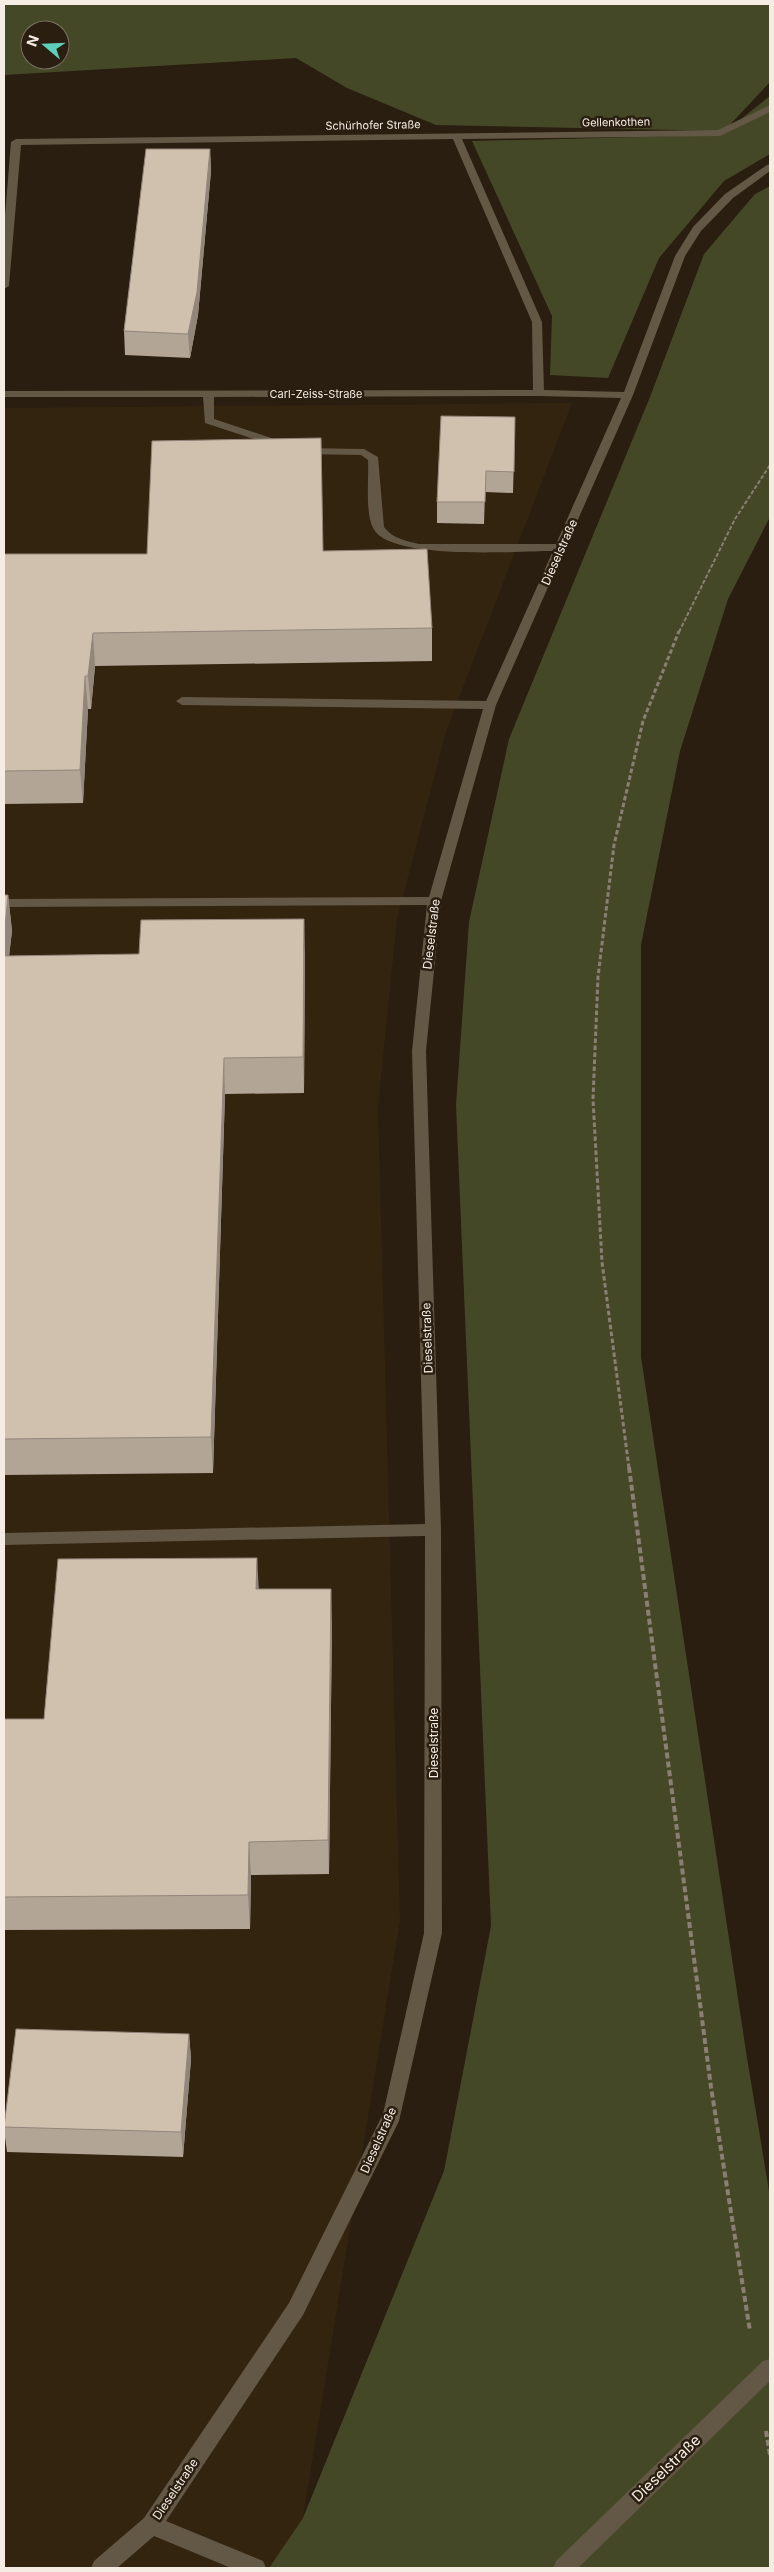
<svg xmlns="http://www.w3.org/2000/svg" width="774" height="2572" viewBox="0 0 774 2572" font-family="Inter,sans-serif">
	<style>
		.built { fill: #33240f }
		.green { fill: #454827; fill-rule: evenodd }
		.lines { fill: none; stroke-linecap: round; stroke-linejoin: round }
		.path-far2 { stroke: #898073; stroke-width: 2; stroke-dasharray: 4 2; stroke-linecap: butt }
		.path-far1 { stroke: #898073; stroke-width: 3; stroke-dasharray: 4.5 2.5; stroke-linecap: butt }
		.path { stroke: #898073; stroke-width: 4; stroke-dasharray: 6 3; stroke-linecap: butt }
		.minor { fill: #635745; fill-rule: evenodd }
		.wall { fill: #b3a596 }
		.shaded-wall { fill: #92867a }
		.building { fill: #d0c0ae; stroke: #92867a }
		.labels { text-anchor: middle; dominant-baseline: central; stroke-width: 5; stroke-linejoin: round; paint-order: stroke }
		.far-street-label { font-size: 11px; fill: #f5ede4; stroke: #291e0f }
		.street-label { font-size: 12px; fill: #f5ede4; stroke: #291e0f }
		.near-street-label { font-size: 15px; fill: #f5ede4; stroke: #291e0f }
	</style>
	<rect width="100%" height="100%" fill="#291e0f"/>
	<path class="built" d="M572 403 446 732 397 919 378 1107 400 1920 303 2518 269 2568H4V408Z"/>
	<path class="green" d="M4 4H770V82L724 131 436 125 347 88 296 58 4 75ZM30 30H60V60H30Z
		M770 96V154L724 181 659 258 608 378 550 375 552 316 472 141 721 135Z
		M770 186V517L728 599 680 751 641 945V1357L747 2058 770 2197V2568H269L303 2518 444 2171 491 1926 456 1105 469 922 509 739 650 397 704 254 755 194Z"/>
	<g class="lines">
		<path class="path-far2" d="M679 632 735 519 770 465"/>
		<path class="path-far1" d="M629 1468 602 1262 593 1099 598 977 614 845 643 721 679 631"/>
		<path class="path" d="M629 1467 711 2087 750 2331
			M766 2431 770 2455"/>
		<path class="minor" d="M770 105V112L720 136 462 139 542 322 544 390 624 392 675 256 693 227 725 194 767 165 770 164V171L733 198 701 231 685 256 633 395 496 705 441 901 426 1051 441 1530 442 1933 399 2121 303 2315 166 2521 263 2561 266 2568H231L154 2536 117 2568H91L94 2561 144 2518 289 2303 383 2114 424 1933 425 1536 4 1545V1533L425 1524 412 1051 427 905 4 907V899L429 897 483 709 182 705 176 701 182 697 486 701 553 551C517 551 389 561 373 528 365 512 369 479 368 460L361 455 300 454 205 423 203 397H4V391L533 390 532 322 453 139 21 145 9 286 4 289V228L11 142 16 139 718 130ZM539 396 621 398 556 544H419C406 541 392 538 384 527L378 457 364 449 301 448 214 419V397Z
			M770 2359V2381L578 2568H553L556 2561 763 2361Z"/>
	</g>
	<path class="wall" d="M210 149 211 171 198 315 190 358 125 355 124 331Z
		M515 417 513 493 485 492 484 524 437 523V502Z
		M323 551 432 628V661L95 666 91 709H88L83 803 4 804V554H147Z
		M4 895H8L12 931 9 956 305 954 304 1093 225 1094 213 1473 4 1475Z
		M259 1589 332 1623 329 1874 251 1875 250 1929 4 1930V1719H44Z
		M189 2034 191 2059 183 2157 7 2152 4 2130V2124Z"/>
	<path class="shaded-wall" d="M210 149 211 171 198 315 190 358 188 334Z
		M93 633 95 666 91 709 88 676Z
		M85 676 88 709 83 803 80 770Z
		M8 895 12 931 5 992 4 976V936Z
		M304 919 305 954 304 1093 303 1057Z
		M224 1058 225 1094 213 1473 211 1437Z
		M257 1558 259 1592 256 1589Z
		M331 1589 332 1623 329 1874 328 1840Z
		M249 1842 251 1875 250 1929 248 1895Z
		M189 2034 191 2059 183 2157 181 2132Z"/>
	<path class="building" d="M146 149H210L197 292 188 334 124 331Z
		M441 416 515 417 514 472 486 471 485 502H437Z
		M321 438 323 551 427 549 432 628 93 633 88 676H85L80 770 4 771V554H147L152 441Z
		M4 895H8L4 936Z
		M304 919 303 1057 224 1058 211 1437 4 1439V956L139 954 141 920Z
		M257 1558 256 1589H331L328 1840 249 1842 248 1895 4 1897V1719H44L58 1559Z
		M16 2029 189 2034 181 2132 4 2127Z"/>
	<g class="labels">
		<g class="far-street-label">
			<text transform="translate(616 122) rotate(-1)">Gellenkothen</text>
			<text transform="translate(373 125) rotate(-1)">Schürhofer Straße</text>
			<text x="316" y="394">Carl-Zeiss-Straße</text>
		</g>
		<g class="street-label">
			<text transform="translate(559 552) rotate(-66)">Dieselstraße</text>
			<text transform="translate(431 934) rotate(-83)">Dieselstraße</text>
			<text transform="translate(427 1338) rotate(-92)">Dieselstraße</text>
			<text transform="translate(433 1743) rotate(-90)">Dieselstraße</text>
			<text transform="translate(378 2140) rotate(-66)">Dieselstraße</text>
			<text transform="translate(175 2489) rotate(-56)">Dieselstraße</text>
		</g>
		<g class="near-street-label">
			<text transform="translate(666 2468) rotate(-44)">Dieselstraße</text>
		</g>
	</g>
	<rect width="774" height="2572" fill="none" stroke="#f5ede4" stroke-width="10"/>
	<g transform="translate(45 45) rotate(289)"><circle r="24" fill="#291e0f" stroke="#7b7164"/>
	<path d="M0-4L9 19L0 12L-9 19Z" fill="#5dceb9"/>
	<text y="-8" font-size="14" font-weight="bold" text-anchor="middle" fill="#f5ede4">N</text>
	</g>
</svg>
